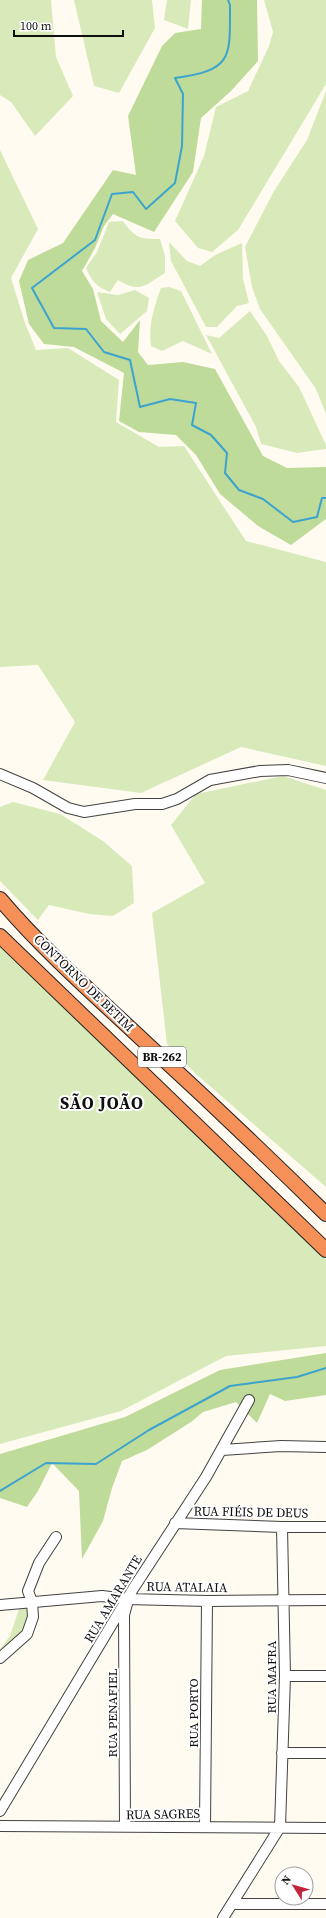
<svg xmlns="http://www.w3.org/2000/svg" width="326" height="1918" viewBox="0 0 326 1918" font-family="'Source Serif 4',serif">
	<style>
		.green { fill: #d8eaba }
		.forest { fill: #bedb99 }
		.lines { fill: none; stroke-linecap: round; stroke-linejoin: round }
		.stream { stroke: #3ca3cf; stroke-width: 2 }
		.minor-casing { stroke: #424242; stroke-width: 12 }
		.highway-casing { stroke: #202020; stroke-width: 16 }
		.minor { stroke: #fff; stroke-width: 10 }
		.highway { stroke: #f59059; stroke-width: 14 }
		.labels { text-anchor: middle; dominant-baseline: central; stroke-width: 4; stroke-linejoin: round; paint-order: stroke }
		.shield { fill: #fff; stroke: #575757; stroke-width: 1 }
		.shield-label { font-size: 12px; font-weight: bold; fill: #0f0f0f }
		.street-label { font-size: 13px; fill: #0f0f0f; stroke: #fff }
		.district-label { font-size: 17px; font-weight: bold; letter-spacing: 1px; fill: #0f0f0f; stroke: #fff }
	</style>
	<rect width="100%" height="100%" fill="#fffbf1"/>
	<path class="green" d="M0 0H51L56 57 73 96 35 136 11 102 0 95Z
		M74 0H152L155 28 119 93 94 86Z
		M167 0H191L188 29 164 20Z
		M264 0H326V84L238 230 212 252 198 248 175 221 204 156 216 107 248 91 269 46 273 32Z
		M326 91V414L316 389 260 309 252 287 245 247 274 191 307 140Z
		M0 150 38 229 11 278 25 323 36 350 68 348 119 380 116 422 159 447 184 446 246 541 326 562V766L241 747 141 793 43 780 75 722 38 665 0 667Z
		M123 221C135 238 140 239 160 239L165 256V273C145 285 141 294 118 280L110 292C96 286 92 282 86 268L97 252 109 222Z
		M169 242 187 261 200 266 215 255 242 243 243 279 249 303 237 306 217 327H206L171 261Z
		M169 287 181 291 212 354 183 341 162 351 151 346C148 326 154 307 161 288Z
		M135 290 149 298 147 311 120 334 106 319 97 292 118 295Z
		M250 311 267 336 279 361 299 387 326 445V449L297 453 261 444 256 427 206 335 219 338Z
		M283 776 326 790V1187L196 1074 167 1044 152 913 205 883 171 825 196 794Z
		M13 802 60 814 103 841 132 866 134 903 113 916 89 914 49 905 38 920 0 881V807Z
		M0 944 326 1260V1346L226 1356 121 1411 0 1444Z
		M29 1608C28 1633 17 1637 0 1653V1649L10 1636 19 1609Z"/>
	<path class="forest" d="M202 0H257L258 61 231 91 201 118 193 172 154 232 113 214 104 226 95 248 82 271 93 289 101 321 123 342 140 320 138 352 148 365 183 362 215 369 263 456 287 468 326 467V519L291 545 258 526 220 494 196 455 176 435 139 432 119 421 124 373 74 347 44 344 29 324 19 281 28 260 63 243 113 170 136 175 128 116 162 46 175 33 201 29Z
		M326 1353V1395L285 1401 270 1394 257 1423 236 1402 203 1412 191 1422 147 1450 122 1461 112 1488 103 1521 82 1559 79 1491 52 1463 38 1491 27 1507 0 1498V1454L125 1417 220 1370Z"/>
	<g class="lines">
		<path class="stream" d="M228 0 230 5C230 58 233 70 175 78L183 94 182 146 175 183 146 209 133 192 112 194 95 240 32 288 54 328 86 329 104 352 130 360 140 407 170 399 196 403 192 425 211 435 227 453 225 473 239 490 263 499 293 522 317 517 322 498H326
			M0 1491 46 1463 96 1464 149 1430 230 1386 297 1377 326 1368"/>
		<g class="minor-casing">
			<path id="minor" d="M0 774 33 788 68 808 84 812 135 804H162L177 799 210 780 260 771 288 770 326 778
				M222 1450 281 1446 326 1447
				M175 1523 282 1527H326
				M0 1605 102 1596 127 1599 207 1601 326 1600
				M0 1658 27 1634 33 1617 32 1602 28 1591 39 1563 56 1537
				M285 1676H326
				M282 1753H326
				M0 1811 133 1589 206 1477 249 1400
				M0 1826 326 1828
				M205 1826 207 1601
				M125 1827 124 1615 127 1604
				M232 1904H326
				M223 1918 280 1827 285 1676 282 1527"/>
		</g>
		<g class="highway-casing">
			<path id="highway" d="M0 899C44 951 97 997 146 1043 207 1099 267 1156 326 1214
				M0 936 326 1250"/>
		</g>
		<use href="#minor" class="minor"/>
		<use href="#highway" class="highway"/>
	</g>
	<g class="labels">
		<rect class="shield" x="138" y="1047" width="48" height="20" rx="3"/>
		<g class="shield-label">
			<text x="162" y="1057">BR-262</text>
		</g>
		<g class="street-label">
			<text transform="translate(84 983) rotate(44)">CONTORNO DE BETIM</text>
			<text transform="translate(251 1512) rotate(1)">RUA FIÉIS DE DEUS</text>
			<text transform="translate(187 1587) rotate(1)">RUA ATALAIA</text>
			<text transform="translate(113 1599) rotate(-59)">RUA AMARANTE</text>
			<text transform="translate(271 1677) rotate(-90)">RUA MAFRA</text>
			<text transform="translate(112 1713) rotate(-90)">RUA PENAFIEL</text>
			<text transform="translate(193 1713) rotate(-90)">RUA PORTO</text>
			<text transform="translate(163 1814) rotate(-1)">RUA SAGRES</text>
		</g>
		<g class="district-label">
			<text x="102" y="1103">SÃO JOÃO</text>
		</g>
	</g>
	<g transform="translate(294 1886) rotate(307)"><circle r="19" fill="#ffffff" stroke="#9f9f9f"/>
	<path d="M0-3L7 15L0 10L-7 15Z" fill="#c1253c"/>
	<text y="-6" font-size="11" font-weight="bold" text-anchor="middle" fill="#0f0f0f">N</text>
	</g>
	<path d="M14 30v6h109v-6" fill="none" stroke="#0f0f0f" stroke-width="2"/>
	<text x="20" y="30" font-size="12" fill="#0f0f0f" stroke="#ffffff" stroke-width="3" paint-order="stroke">100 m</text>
</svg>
